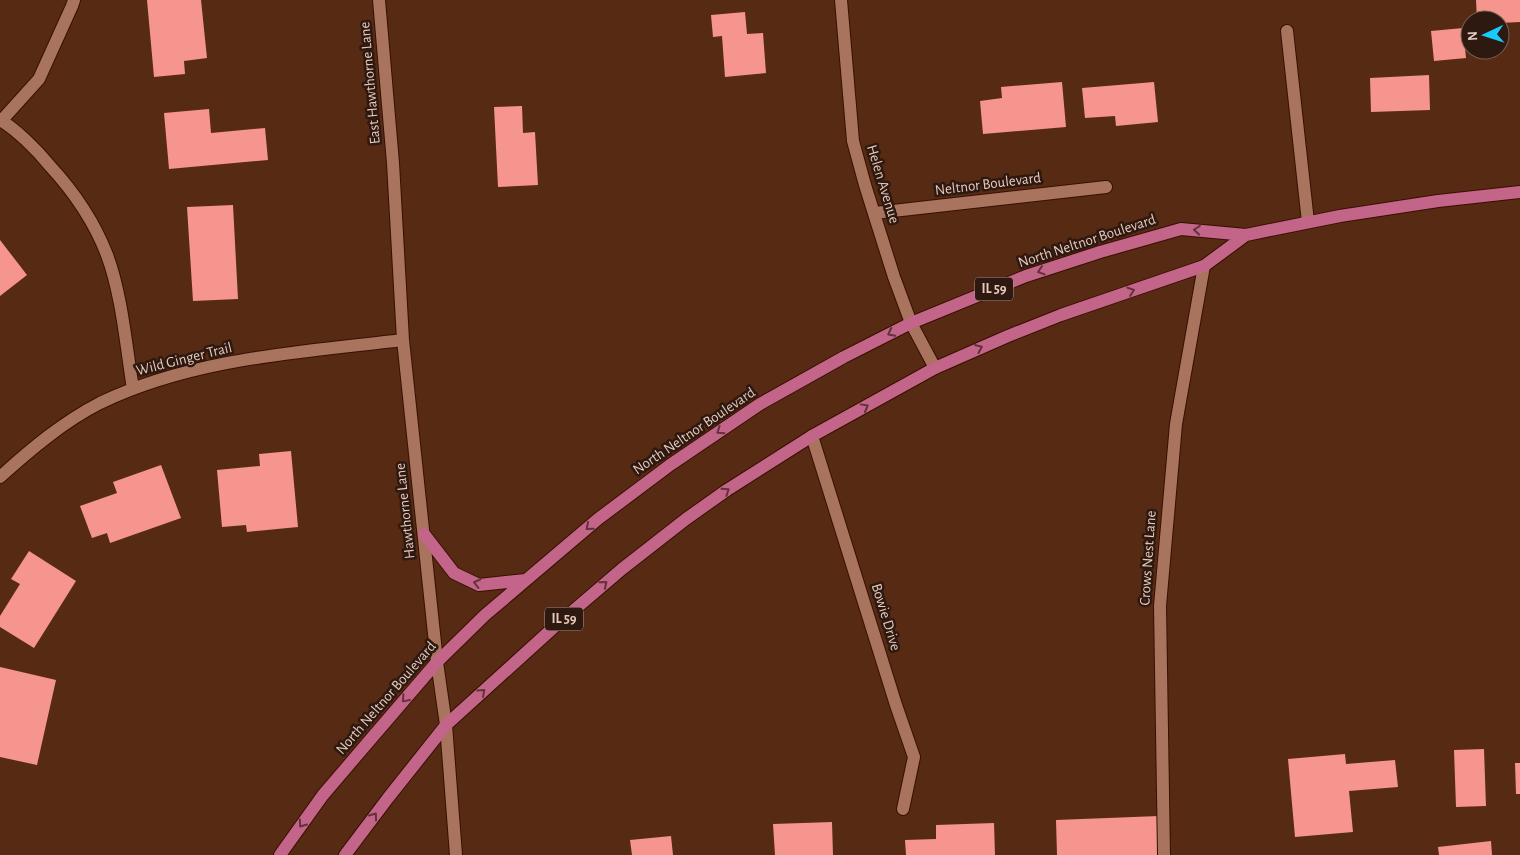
<svg xmlns="http://www.w3.org/2000/svg" width="1520" height="855" viewBox="0 0 1520 855" font-family="'Alegreya Sans',sans-serif">
	<style>
		.building { fill: #f5958e }
		.lines { fill: none; stroke-linecap: round; stroke-linejoin: round }
		.lane-casing { stroke: #3a0f00; stroke-width: 14 }
		.street-casing { stroke: #3a0f00; stroke-width: 14 }
		.secondary-casing { stroke: #3a0f00; stroke-width: 14 }
		.primary-casing { stroke: #3a0f00; stroke-width: 14 }
		.lane { stroke: #a8745d; stroke-width: 12 }
		.street { stroke: #a8745d; stroke-width: 12 }
		.secondary { stroke: #a8745d; stroke-width: 12 }
		.primary { stroke: #c36489; stroke-width: 12 }
		.oneway { stroke: #62333a }
		.labels { text-anchor: middle; dominant-baseline: central; stroke-width: 5; stroke-linejoin: round; paint-order: stroke }
		.shield { fill: #2e1910; stroke: #b0958a; stroke-width: 1 }
		.shield-label { font-size: 14px; font-weight: bold; fill: #e7cabe }
		.street-label { font-size: 15px; fill: #e7cabe; stroke: #2e1910 }
	</style>
	<rect width="100%" height="100%" fill="#572a14"/>
	<path class="building" d="M147 0H201L207 58 184 61 185 74 154 77Z
		M1476 0H1520V22L1500 23V20H1477Z
		M745 12 747 34 763 33 766 73 725 77 722 36 713 37 711 15Z
		M1463 28 1466 58 1434 61 1431 31Z
		M1429 75 1430 110 1371 112 1370 78Z
		M1062 82 1066 127 983 134 980 101 1002 98 1001 87Z
		M1154 82 1158 122 1116 126 1115 116 1085 118 1082 88Z
		M522 106 523 133 535 132 538 185 498 187 494 107Z
		M209 109 211 133 265 128 268 160 169 169 164 113Z
		M233 205 238 299 193 301 187 207Z
		M0 240 27 275 0 296Z
		M291 451 298 527 247 532 246 525 222 527 217 470 260 466 259 454Z
		M161 465 181 518 110 543 107 533 92 538 80 506 117 493 113 482Z
		M29 551 76 581 34 648 0 627V616L20 584 11 579Z
		M0 667 56 680 37 765 0 757Z
		M1484 749 1486 806 1456 807 1454 750Z
		M1345 754 1346 764 1395 760 1398 787 1349 791 1353 832 1295 837 1288 759Z
		M1515 763H1520V794H1516Z
		M1159 816 1161 855H1057L1056 820Z
		M832 822 833 855H775L773 824Z
		M994 823 995 855H906L905 840 936 839V825Z
		M671 836 673 855H632L630 840Z
		M1491 841 1492 855H1439L1438 847Z"/>
	<g class="lines">
		<g class="lane-casing">
			<path id="lane" d="M1287 31 1308 222
				M1164 855 1160 606 1176 424 1204 266"/>
		</g>
		<g class="street-casing">
			<path id="street" d="M379 0 393 163 403 340 437 662 446 725
				M841 0 853 141 865 185 894 277 911 323 935 368
				M0 120C16 129 38 151 50 166 74 192 94 221 107 255 122 295 126 346 133 389
				M2 120 39 79 72 6 74 0
				M875 213 1106 187
				M812 436 896 705 914 757 903 809
				M0 477C31 449 63 422 100 403 193 358 302 352 403 340"/>
		</g>
		<g class="secondary-casing">
			<path id="secondary" d="M446 725 456 855"/>
		</g>
		<g class="primary-casing">
			<path id="primary" d="M424 534 454 573 479 585 525 580
				M280 855 323 795 376 733 437 662 485 615 598 519 670 465 760 404 844 357 911 323 1026 276 1100 252 1181 229 1246 235 1340 216 1438 201 1520 192
				M345 855 388 798 446 725 553 628 622 569 686 519 727 490 812 436 935 368 1008 336 1061 315 1204 266 1246 235"/>
		</g>
		<use href="#lane" class="lane"/>
		<use href="#street" class="street"/>
		<use href="#secondary" class="secondary"/>
		<use href="#primary" class="primary"/>
	</g>
	<defs><path id="oneway-chevron" d="M-2-3.5L2.5 0L-2 3.5" fill="none" stroke-width="1.6" stroke-linecap="round" stroke-linejoin="round" transform="scale(1.25)"/></defs>
	<g class="oneway">
		<use href="#oneway-chevron" transform="translate(1197 230) rotate(-175)"/>
		<use href="#oneway-chevron" transform="translate(1041 271) rotate(162)"/>
		<use href="#oneway-chevron" transform="translate(1131 291) rotate(-19)"/>
		<use href="#oneway-chevron" transform="translate(891 333) rotate(153)"/>
		<use href="#oneway-chevron" transform="translate(979 348) rotate(-24)"/>
		<use href="#oneway-chevron" transform="translate(865 407) rotate(-29)"/>
		<use href="#oneway-chevron" transform="translate(720 431) rotate(146)"/>
		<use href="#oneway-chevron" transform="translate(726 491) rotate(-34)"/>
		<use href="#oneway-chevron" transform="translate(589 527) rotate(140)"/>
		<use href="#oneway-chevron" transform="translate(477 583) rotate(-166)"/>
		<use href="#oneway-chevron" transform="translate(604 584) rotate(-40)"/>
		<use href="#oneway-chevron" transform="translate(482 692) rotate(-42)"/>
		<use href="#oneway-chevron" transform="translate(405 699) rotate(131)"/>
		<use href="#oneway-chevron" transform="translate(374 816) rotate(-54)"/>
		<use href="#oneway-chevron" transform="translate(302 824) rotate(125)"/>
	</g>
	<g class="labels">
		<g class="shield">
			<rect x="975" y="277.5" width="38" height="23" rx="4"/>
			<rect x="545" y="607.5" width="38" height="23" rx="4"/>
		</g>
		<g class="shield-label">
			<text x="994" y="289">IL 59</text>
			<text x="564" y="619">IL 59</text>
		</g>
		<g class="street-label">
			<text transform="translate(370 83) rotate(-95)">East Hawthorne Lane</text>
			<text transform="translate(883 184) rotate(73)">Helen Avenue</text>
			<text transform="translate(988 184) rotate(-7)">Neltnor Boulevard</text>
			<text transform="translate(1087 241) rotate(-18)">North Neltnor Boulevard</text>
			<text transform="translate(184 359) rotate(-14)">Wild Ginger Trail</text>
			<text transform="translate(694 431) rotate(-34)">North Neltnor Boulevard</text>
			<text transform="translate(405 511) rotate(-96)">Hawthorne Lane</text>
			<text transform="translate(1148 558) rotate(-86)">Crows Nest Lane</text>
			<text transform="translate(886 617) rotate(73)">Bowie Drive</text>
			<text transform="translate(386 698) rotate(-49)">North Neltnor Boulevard</text>
		</g>
	</g>
	<g transform="translate(1485 35) rotate(266)"><circle r="24" fill="#2e1910" stroke="#786056"/>
	<path d="M0-4L9 19L0 12L-9 19Z" fill="#19cafc"/>
	<text y="-8" font-size="14" font-weight="bold" text-anchor="middle" fill="#e7cabe">N</text>
	</g>
</svg>
